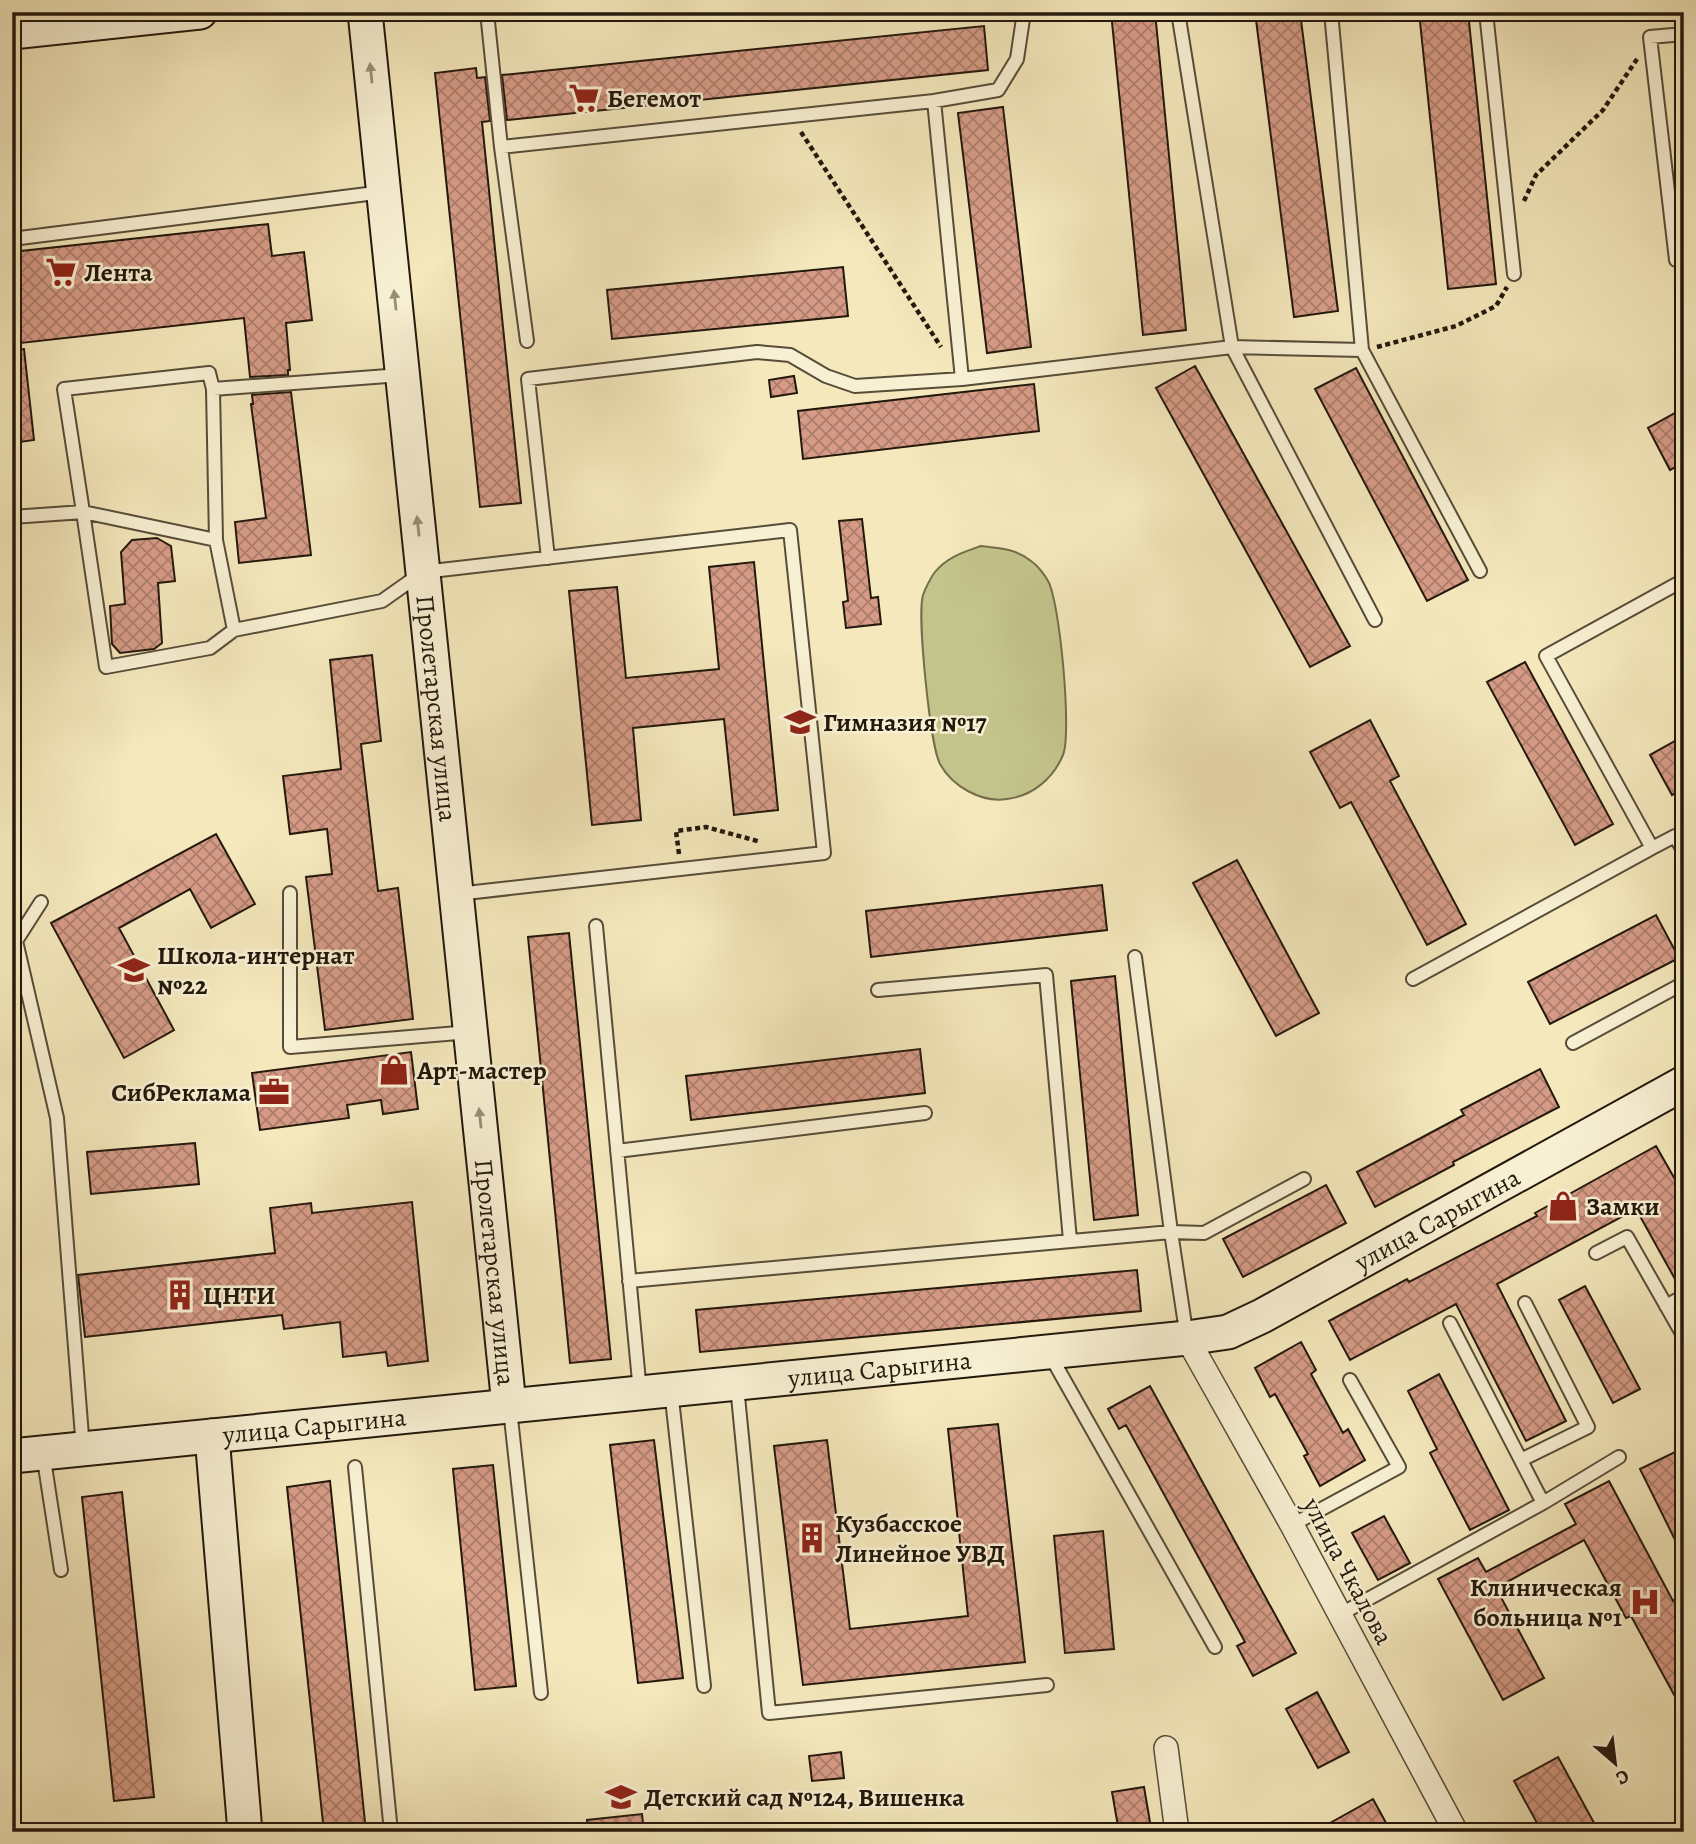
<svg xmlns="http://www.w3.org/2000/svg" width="1696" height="1844" viewBox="0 0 1696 1844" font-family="Alegreya,serif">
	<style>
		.pitch { fill: #c3c48b; stroke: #736e4c; stroke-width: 2 }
		.building { fill: url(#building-cross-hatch); stroke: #23180c; stroke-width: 2 }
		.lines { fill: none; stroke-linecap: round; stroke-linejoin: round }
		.lane-casing { stroke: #574c38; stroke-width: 16 }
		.street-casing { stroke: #574c38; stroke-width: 26 }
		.secondary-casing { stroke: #23180c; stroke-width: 37 }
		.path { stroke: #23180c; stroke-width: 4.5; stroke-dasharray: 5 3.5; stroke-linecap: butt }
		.lane { stroke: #f8f0d3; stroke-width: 12 }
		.street { stroke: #f8f0d3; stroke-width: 23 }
		.secondary { stroke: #f8f0d3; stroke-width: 33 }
		.oneway { fill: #988f79 }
		.labels { text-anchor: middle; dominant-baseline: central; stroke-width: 5; stroke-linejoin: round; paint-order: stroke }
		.poi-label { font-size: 26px; font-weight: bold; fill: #23180c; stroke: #f8f0d3; text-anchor: start }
		.street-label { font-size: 26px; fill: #23180c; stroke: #f8f0d3 }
	</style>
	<defs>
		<pattern id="building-cross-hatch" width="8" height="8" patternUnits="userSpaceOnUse" patternTransform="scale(1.75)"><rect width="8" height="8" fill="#d69b86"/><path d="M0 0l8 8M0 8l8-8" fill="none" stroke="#ad7d6c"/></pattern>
	</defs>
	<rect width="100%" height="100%" fill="#f4e8bc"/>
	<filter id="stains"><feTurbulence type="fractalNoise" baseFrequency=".00286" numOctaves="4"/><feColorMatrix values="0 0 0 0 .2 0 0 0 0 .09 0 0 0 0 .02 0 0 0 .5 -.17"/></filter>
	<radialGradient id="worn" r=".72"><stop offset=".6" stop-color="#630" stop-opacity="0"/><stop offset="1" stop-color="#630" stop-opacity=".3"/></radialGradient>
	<path class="pitch" d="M981 546C999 548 1017 549 1031 561 1037 565 1045 575 1048 581 1060 602 1072 734 1063 755 1053 779 1032 796 1007 799 981 803 952 786 940 764 930 745 917 616 923 595 925 589 931 577 935 572 947 557 964 552 981 546Z"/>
	<path class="building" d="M1111 12H1155L1186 330 1143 335Z
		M1255 12H1300L1338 311 1294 317Z
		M1419 12H1468L1496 284 1448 289Z
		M984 26 988 70 507 120 502 75Z
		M476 68 477 78 485 77 490 121 482 122 521 503 480 507 435 73Z
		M1003 107 1031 347 987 353 958 113Z
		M268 224 272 256 304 252 312 320 286 323 290 370H288V375L250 377 244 318 12 344V252Z
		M843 267 848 316 612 339 607 290Z
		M24 349 34 440 12 443V350Z
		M1195 366 1350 646 1310 667 1156 388Z
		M1356 368 1468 580 1427 601 1315 389Z
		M794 376 797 393 771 397 769 380Z
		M1034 384 1039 431 803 459 798 411Z
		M291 392 311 555 239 563 235 522 266 518 251 404H253L252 395Z
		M1684 408V462L1670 470 1648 428Z
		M862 519 871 598 878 597 881 624 846 628 843 602 848 601 839 521Z
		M157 538 171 546 175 581 158 583 162 643 154 649 120 653 112 644 110 606 125 604 121 552 132 540Z
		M754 562 778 810 734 815 724 719 633 728 641 820 592 825 569 591 617 587 626 678 719 669 709 567Z
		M372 655 381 741 361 744 378 891 398 888 413 1019 325 1030 306 877 332 874 327 829 290 834 283 776 341 769 330 660Z
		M1525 662 1613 824 1575 845 1487 682Z
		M1370 720 1399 776 1390 781 1466 924 1427 945 1351 802 1340 808 1310 752Z
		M1684 736V788L1672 795 1650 755Z
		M216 834 255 904 211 928 190 889 119 928 174 1030 124 1058 51 923Z
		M1237 860 1319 1013 1276 1036 1193 883Z
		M1102 885 1107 930 871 957 866 911Z
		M1656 915 1679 958 1550 1024 1528 982Z
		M569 933 611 1359 570 1363 528 937Z
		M1115 976 1138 1215 1094 1220 1071 981Z
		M920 1049 925 1093 691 1120 686 1076Z
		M411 1052 418 1109 383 1114 381 1100 347 1105 349 1118 260 1130 252 1073Z
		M1540 1069 1559 1107 1453 1162 1454 1165 1375 1207 1357 1172 1464 1115 1461 1110Z
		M195 1143 199 1184 91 1194 87 1152Z
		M1656 1146 1684 1195V1287L1680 1288 1636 1209 1497 1284 1566 1421 1526 1441 1456 1304 1350 1360 1329 1321 1407 1279 1409 1282 1537 1216 1535 1213Z
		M1326 1185 1346 1223 1243 1277 1223 1239Z
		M412 1202 428 1361 388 1366 386 1352 343 1357 340 1322 284 1329 282 1315 85 1337 78 1275 275 1253 270 1208 311 1203 312 1213Z
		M1137 1270 1141 1311 700 1352 696 1310Z
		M1585 1286 1640 1389 1613 1403 1559 1300Z
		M1301 1342 1316 1370 1311 1374 1343 1433 1348 1429 1365 1460 1320 1486 1304 1456 1308 1454 1275 1394 1270 1397 1255 1368Z
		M1439 1374 1509 1510 1470 1530 1430 1453 1437 1449 1408 1391Z
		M1150 1386 1296 1653 1253 1676 1237 1646 1245 1642 1126 1425 1119 1429 1108 1409Z
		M998 1424 1025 1662 803 1685 774 1446 827 1440 850 1629 968 1616 948 1429Z
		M654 1440 683 1678 638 1683 610 1445Z
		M1677 1451 1684 1465V1558L1640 1469Z
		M493 1465 516 1686 475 1690 453 1469Z
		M330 1481 366 1832H324L287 1487Z
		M1609 1481 1673 1601 1684 1595V1713L1631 1616 1626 1618 1584 1540 1496 1588 1544 1678 1503 1700 1438 1579 1478 1558 1486 1572 1576 1524 1565 1504Z
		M122 1492 154 1797 114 1801 82 1497Z
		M1384 1516 1410 1563 1378 1580 1352 1533Z
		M1103 1531 1114 1649 1065 1653 1054 1536Z
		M1317 1692 1349 1752 1318 1768 1286 1709Z
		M841 1752 844 1778 812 1781 809 1756Z
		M1558 1757 1599 1832H1542L1514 1781Z
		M1144 1787 1151 1828 1119 1832 1112 1792Z
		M1373 1799 1391 1832H1314Z
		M642 1814 644 1832H587V1820Z"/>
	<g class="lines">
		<g class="lane-casing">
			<path id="lane" d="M487 12 501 147 527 341
				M1178 12 1232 347 1375 620
				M1331 12 1362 350 1480 571
				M1486 12 1514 274
				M934 101 962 379
				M501 147 934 101 998 90 1017 59 1024 12
				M12 239 383 192
				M1676 260 1650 37 1684 34
				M209 373 213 389 216 540 83 512 64 389Z
				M213 389 401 375
				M12 517 83 512 106 667 210 648 234 630
				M216 540 234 630 382 601 423 572 790 530 824 853 457 894
				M548 558 528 379 757 352 790 355 826 376 855 386 962 379 1232 347 1362 350
				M1684 580 1546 656 1652 848 1675 836 1684 852
				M290 893V1047L470 1032
				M41 902 16 941 57 1118 83 1449
				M596 926 640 1392
				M1135 957 1171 1232 1204 1233 1304 1179
				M1413 979 1652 848
				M878 990 1046 975 1070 1240
				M1573 1043 1684 983
				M617 1151 925 1113
				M1596 1253 1627 1237 1684 1337
				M629 1281 1171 1232 1187 1338
				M1666 1306 1684 1296
				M1450 1323 1543 1503
				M1050 1355 1215 1647
				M737 1386 769 1713 1047 1685
				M671 1390 704 1686
				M510 1409 541 1693
				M43 1453 61 1570
				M1521 1460 1588 1427 1525 1303
				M355 1467 391 1832
				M1292 1525 1399 1467 1350 1380
				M1339 1615 1543 1503 1619 1457"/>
		</g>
		<g class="street-casing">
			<path id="street" d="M1187 1338 1292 1525 1456 1832
				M1166 1748 1177 1832"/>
		</g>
		<g class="secondary-casing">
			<g id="secondary">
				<path id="s1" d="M365 12 509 1405"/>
				<path d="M12 32 200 12"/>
				<path d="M212 1436 245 1832"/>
				<path id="s2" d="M12 1456 1187 1338 1228 1332 1262 1316 1684 1083"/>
			</g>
		</g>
		<path class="path" d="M801 132 941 347
			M1524 201 1536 175 1603 110 1637 59
			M1377 347 1456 326 1496 306 1507 287
			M679 854 676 831 706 827 761 842"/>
		<use href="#lane" class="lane"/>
		<use href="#street" class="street"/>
		<use href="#secondary" class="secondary"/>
	</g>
	<defs><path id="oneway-solid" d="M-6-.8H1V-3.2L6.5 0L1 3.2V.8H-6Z" transform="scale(1.75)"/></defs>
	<g class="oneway">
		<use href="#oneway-solid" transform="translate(371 73) rotate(-96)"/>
		<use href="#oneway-solid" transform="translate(395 300) rotate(-96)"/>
		<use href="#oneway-solid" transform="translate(418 526) rotate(-96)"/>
		<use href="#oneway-solid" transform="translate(480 1118) rotate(-96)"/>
	</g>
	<defs>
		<g id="supermarket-bare" transform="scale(2.415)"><path d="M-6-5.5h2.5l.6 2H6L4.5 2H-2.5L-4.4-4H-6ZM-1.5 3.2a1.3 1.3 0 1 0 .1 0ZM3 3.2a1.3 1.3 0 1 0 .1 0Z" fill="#8f2418" stroke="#f8f0d3" stroke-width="2.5" paint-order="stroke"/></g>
		<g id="school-bare" transform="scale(2.415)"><path d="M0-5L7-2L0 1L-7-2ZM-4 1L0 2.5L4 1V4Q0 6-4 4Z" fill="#8f2418" stroke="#f8f0d3" stroke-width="2.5" paint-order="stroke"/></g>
		<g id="shop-bare" transform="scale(2.415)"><path d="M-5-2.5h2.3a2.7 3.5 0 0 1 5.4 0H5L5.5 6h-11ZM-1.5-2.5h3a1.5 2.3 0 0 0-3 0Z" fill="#8f2418" stroke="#f8f0d3" stroke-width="2.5" paint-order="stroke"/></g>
		<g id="office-bare" transform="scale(2.415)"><path d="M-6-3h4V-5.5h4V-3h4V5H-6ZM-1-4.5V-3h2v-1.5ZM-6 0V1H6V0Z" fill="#8f2418" stroke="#f8f0d3" stroke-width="2.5" paint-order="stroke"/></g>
		<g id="building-bare" transform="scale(2.415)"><path d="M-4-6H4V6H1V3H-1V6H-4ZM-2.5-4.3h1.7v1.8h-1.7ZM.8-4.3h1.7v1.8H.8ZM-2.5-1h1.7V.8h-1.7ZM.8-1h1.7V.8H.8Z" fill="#8f2418" stroke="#f8f0d3" stroke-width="2.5" paint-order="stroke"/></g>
		<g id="hospital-bare" transform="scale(2.415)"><path d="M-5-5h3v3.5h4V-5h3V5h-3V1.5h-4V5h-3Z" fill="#8f2418" stroke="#f8f0d3" stroke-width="2.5" paint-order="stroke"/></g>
	</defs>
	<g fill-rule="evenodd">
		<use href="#supermarket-bare" x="584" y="98"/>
		<use href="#supermarket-bare" x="61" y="272"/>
		<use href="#school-bare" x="800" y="722"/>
		<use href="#school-bare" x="134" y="970"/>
		<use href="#shop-bare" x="394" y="1070"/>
		<use href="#office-bare" x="274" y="1092"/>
		<use href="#shop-bare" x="1563" y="1206"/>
		<use href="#building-bare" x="180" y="1295"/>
		<use href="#building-bare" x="812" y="1538"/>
		<use href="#hospital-bare" x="1645" y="1602"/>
		<use href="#school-bare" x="621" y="1797"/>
	</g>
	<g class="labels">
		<g class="poi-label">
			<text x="607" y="98">Бегемот</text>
			<text x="84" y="272">Лента</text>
			<text x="823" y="722">Гимназия №17</text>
			<text x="157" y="955">Школа-интернат<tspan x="157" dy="30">№22</tspan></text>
			<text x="417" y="1070">Арт-мастер</text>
			<text x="251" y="1092" text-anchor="end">СибРеклама</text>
			<text x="1586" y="1206">Замки</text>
			<text x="203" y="1295">ЦНТИ</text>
			<text x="835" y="1523">Кузбасское<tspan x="835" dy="30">Линейное УВД</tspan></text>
			<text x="1622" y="1587" text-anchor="end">Клиническая<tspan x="1622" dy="30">больница №1</tspan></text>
			<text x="644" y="1797">Детский сад №124, Вишенка</text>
		</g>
		<g class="street-label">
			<text stroke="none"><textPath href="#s1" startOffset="700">Пролетарская улица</textPath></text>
			<text stroke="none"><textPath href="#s2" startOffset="1460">улица Сарыгина</textPath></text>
			<text stroke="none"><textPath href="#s1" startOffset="1267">Пролетарская улица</textPath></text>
			<text stroke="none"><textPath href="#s2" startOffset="872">улица Сарыгина</textPath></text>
			<text stroke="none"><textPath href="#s2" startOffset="304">улица Сарыгина</textPath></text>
			<text transform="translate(1348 1571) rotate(62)">улица Чкалова</text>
		</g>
	</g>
	<rect width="1696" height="1844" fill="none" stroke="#f4e8bc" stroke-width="42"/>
	<rect x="14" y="14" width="1668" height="1816" fill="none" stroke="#23180c" stroke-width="3.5"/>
	<rect x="21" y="21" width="1654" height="1802" fill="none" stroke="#23180c" stroke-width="2"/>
	<g transform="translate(1615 1763) rotate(152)" stroke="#f8f0d3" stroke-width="5" paint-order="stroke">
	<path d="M0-5L12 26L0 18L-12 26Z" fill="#23180c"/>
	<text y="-10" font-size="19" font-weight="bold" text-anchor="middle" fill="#23180c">С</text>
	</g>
	<rect width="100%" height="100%" filter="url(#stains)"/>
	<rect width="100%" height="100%" fill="url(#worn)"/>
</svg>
